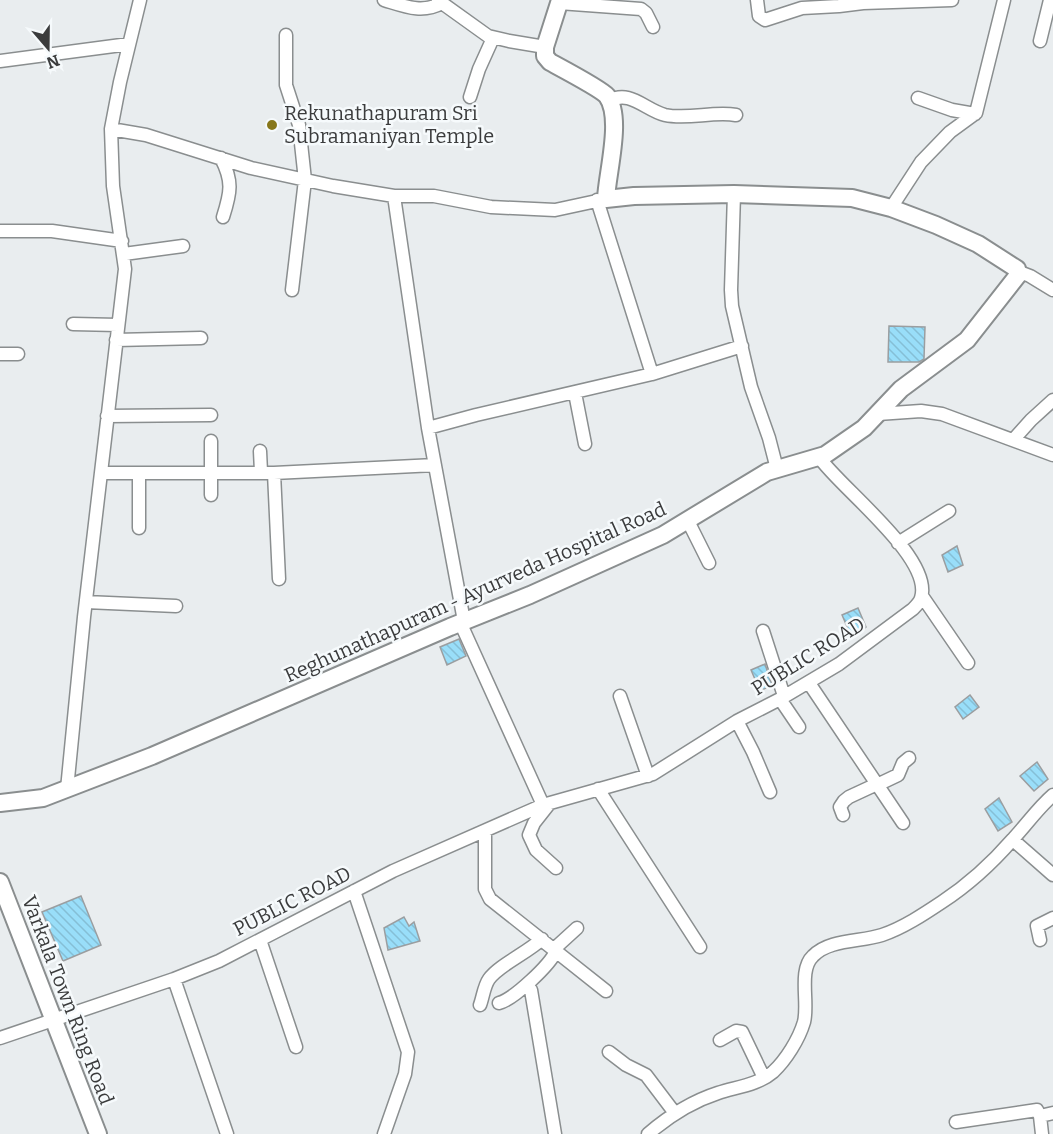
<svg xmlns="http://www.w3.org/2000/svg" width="1053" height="1134" viewBox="0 0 1053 1134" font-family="Bitter,serif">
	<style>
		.building { fill: url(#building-back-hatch); stroke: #9b9ea0; stroke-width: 1.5 }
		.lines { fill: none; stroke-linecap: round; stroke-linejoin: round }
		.street-casing { stroke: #8a8e8f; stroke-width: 15 }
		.secondary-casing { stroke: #8a8e8f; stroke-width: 20 }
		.street { stroke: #fff; stroke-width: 12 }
		.secondary { stroke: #fff; stroke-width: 16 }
		.poi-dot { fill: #87771b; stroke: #f6fafc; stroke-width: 2 }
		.labels { text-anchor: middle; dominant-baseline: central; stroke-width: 5; stroke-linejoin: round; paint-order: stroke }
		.poi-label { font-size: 20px; fill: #3b3c3d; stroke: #f6fafc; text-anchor: start }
		.street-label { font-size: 20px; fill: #3b3c3d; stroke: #f6fafc }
	</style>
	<defs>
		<pattern id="building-back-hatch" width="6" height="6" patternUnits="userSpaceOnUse" patternTransform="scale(1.5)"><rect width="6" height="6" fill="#99def9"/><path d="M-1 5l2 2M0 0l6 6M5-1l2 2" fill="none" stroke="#85bfd6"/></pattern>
	</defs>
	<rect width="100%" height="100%" fill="#e9edef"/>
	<path class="building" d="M889 326 925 327 924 359 919 362H888Z
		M957 546 963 565 948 572 942 555Z
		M858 608 866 627 852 638 842 615Z
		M459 639 466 656 447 665 440 647Z
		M765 664 772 685 760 691 751 670Z
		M970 695 979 707 963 719 955 707Z
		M1037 762 1048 779 1034 791 1020 776Z
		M999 798 1012 822 998 831 985 809Z
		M81 896 101 945 63 961 42 912Z
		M404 917 409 926 414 922 420 941 388 950 384 928Z"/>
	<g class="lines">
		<g class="street-casing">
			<path id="street" d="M140 0 120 82 111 129 146 135 251 168 333 186 394 196H434L491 207 555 210 606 199
				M384 0C404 6 422 14 442 3L438 0
				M757 0 759 16 765 20 802 8 839 6 863 3 952 0
				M442 3 488 36 509 41 545 47
				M559 3 641 9 646 13 653 27
				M286 35V85L299 125 305 180 292 290
				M1040 41 1050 0
				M0 61 129 44
				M470 97 479 69 493 38
				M918 98 952 110 975 114
				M609 101C630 89 645 110 665 115 688 120 713 111 736 115
				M221 158C233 181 231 192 223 217
				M734 194 731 290 732 306 751 387 769 438 777 469
				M394 196 428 428 464 621
				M597 200 652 374
				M891 208 921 162 950 132 976 113 1004 0
				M0 231H52L122 241
				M124 254 183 246
				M1017 271 1030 276 1053 290
				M73 324 118 325
				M116 340 201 338
				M0 354H18
				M575 393 585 444
				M878 414 921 411 942 414 1053 455
				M107 416 211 415
				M428 428 476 415 652 374 742 346
				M1014 439 1031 420 1053 400
				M260 451 261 472
				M101 473H274L435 465
				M274 473 279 579
				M139 474V528
				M211 495V441
				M688 521 709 563
				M898 543 949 511
				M922 596 968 663
				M86 602 176 606
				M460 622 543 805
				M763 631 784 696
				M809 683 903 823
				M620 696 648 776
				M780 699 799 727
				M737 721 753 752 770 792
				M877 785 898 775 903 763 909 758
				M67 789 84 617 125 269 113 186 111 129
				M598 789 700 947
				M549 804 534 823 529 835 536 850 556 868
				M843 815 840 807 844 801 849 797 877 784
				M485 831V889L490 899 606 991
				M1013 840 1053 875
				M354 891 408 1052 405 1074 384 1134
				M260 940 296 1047
				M1040 940 1037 926 1053 918
				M554 949 577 928
				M174 979 227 1134
				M531 990 555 1134
				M499 1003C514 999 550 965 556 951
				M480 1005C483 997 484 986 489 979 499 965 527 953 542 939
				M0 1038 174 979 219 961 393 871 543 805 653 774 737 721 780 699 839 664 913 609C916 606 920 602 921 598 934 558 839 487 819 457
				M720 1040 736 1031 742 1032 764 1078
				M609 1052 626 1065 646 1075 674 1112
				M1040 1116 1053 1113
				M956 1122 1037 1110 1040 1116 1042 1134
				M648 1134C669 1116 690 1102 718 1093 736 1087 758 1085 773 1072 786 1060 799 1039 804 1022 809 1003 798 970 813 956 829 939 861 942 882 935 903 928 924 914 942 902 968 885 993 862 1013 839 1027 824 1038 808 1053 795"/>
		</g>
		<g class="secondary-casing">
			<path id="secondary" d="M0 803 43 798 152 756 450 627 530 595 663 535 767 472 825 455 864 428 901 389 967 340 1018 275 1017 269 978 244 936 225 891 208 852 198 734 194 634 196 606 199C607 173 623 118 607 96 601 89 561 68 550 62L545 56V47L560 0
				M0 882 98 1134"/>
		</g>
		<use href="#street" class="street"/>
		<use href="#secondary" class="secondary"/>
	</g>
	<circle class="poi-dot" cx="272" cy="125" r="6"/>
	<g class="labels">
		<g class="poi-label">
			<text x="284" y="113">Rekunathapuram Sri<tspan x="284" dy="23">Subramaniyan Temple</tspan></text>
		</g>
		<g class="street-label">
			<text transform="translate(475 592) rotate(-24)">Reghunathapuram - Ayurveda Hospital Road</text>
			<text transform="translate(808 656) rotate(-32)">PUBLIC ROAD</text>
			<text transform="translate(292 901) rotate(-27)">PUBLIC ROAD</text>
			<text transform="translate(68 1000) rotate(69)">Varkala Town Ring Road</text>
		</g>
	</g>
	<g transform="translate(48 48) rotate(160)" stroke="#f6fafc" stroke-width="4.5" paint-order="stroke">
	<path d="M0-4.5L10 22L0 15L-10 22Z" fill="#3b3c3d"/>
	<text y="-9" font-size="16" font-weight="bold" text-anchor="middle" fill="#3b3c3d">N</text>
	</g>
</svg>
